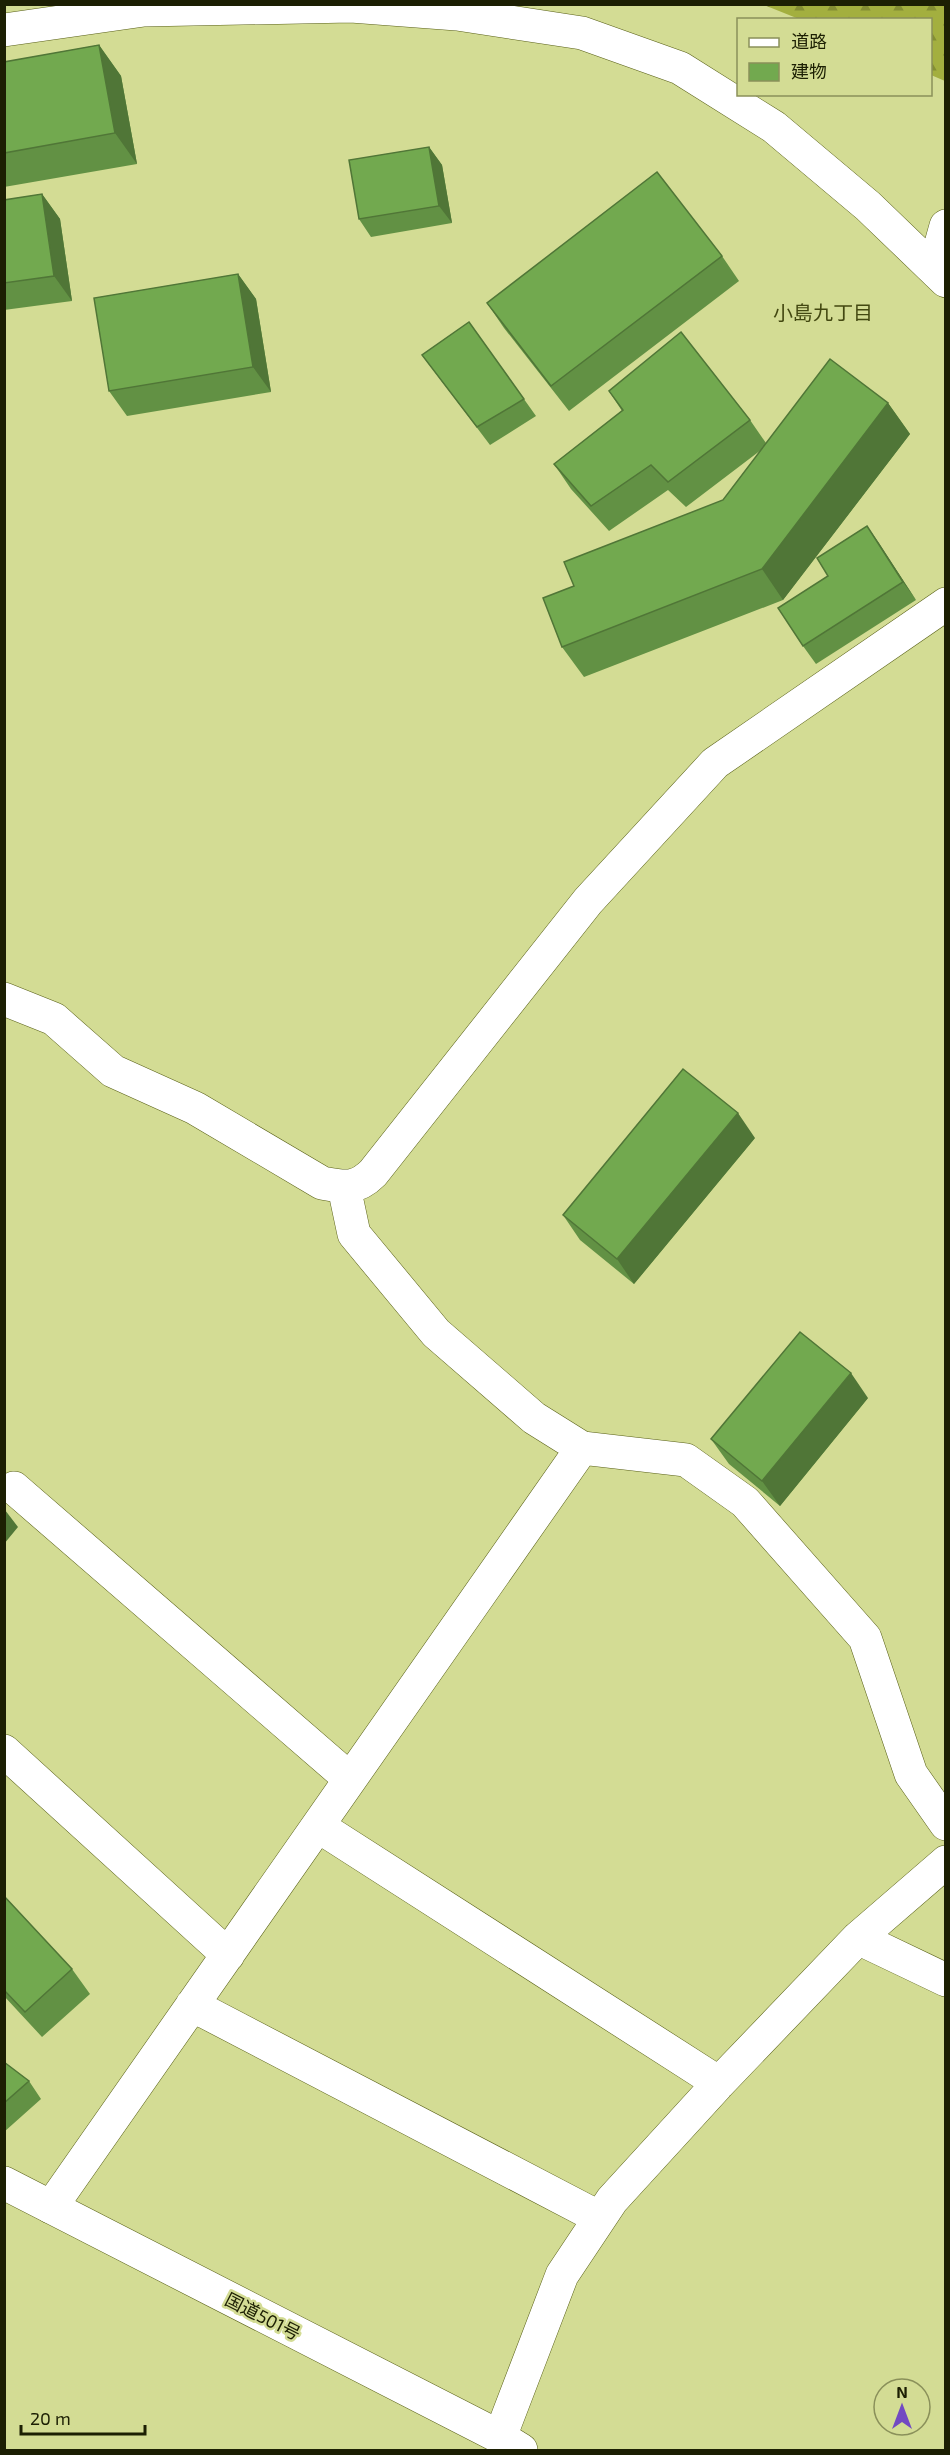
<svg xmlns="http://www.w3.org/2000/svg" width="950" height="2455" viewBox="0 0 950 2455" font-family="'Exo 2','Noto Sans JP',sans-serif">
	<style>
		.forest { fill: url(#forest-firs) }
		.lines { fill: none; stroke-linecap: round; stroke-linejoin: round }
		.street-casing { stroke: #596017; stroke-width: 34 }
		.highway-casing { stroke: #596017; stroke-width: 34 }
		.street { stroke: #fff; stroke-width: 33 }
		.highway { stroke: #fff; stroke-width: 33 }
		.wall { fill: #629144 }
		.shaded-wall { fill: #507637 }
		.building { fill: #72a94f; stroke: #507637; stroke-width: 1.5 }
		.labels { text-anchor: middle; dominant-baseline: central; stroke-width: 5; stroke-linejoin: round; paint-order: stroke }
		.street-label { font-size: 18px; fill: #1c1f03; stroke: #d3dc94 }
		.neighbourhood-label { font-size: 20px; fill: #434811; stroke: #d3dc94 }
	</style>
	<defs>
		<pattern id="forest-firs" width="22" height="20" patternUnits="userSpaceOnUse" patternTransform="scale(1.5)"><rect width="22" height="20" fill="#a3af3f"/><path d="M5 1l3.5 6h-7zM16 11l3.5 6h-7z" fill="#848e33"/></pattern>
	</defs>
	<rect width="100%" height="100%" fill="#d3dc94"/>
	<path class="forest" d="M764 5H945V81L931 75 930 20 799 19Z"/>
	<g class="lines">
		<g class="street-casing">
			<path id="street" d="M4 30 144 10 351 6 457 14 582 33 680 68 774 127 868 206 946 281
				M934 269 946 226
				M4 999 54 1019 113 1071 195 1108 322 1183C344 1187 356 1190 373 1173L588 901 715 763 946 604
				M344 1187 354 1234 436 1333 534 1418 582 1448 686 1460 745 1502 865 1638 911 1774 946 1824
				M14 1488 350 1779
				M4 1751 228 1955
				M318 1826 719 2083
				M858 1938 946 1980
				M192 2005 600 2218
				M51 2207 582 1448
				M500 2437 562 2275 612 2200 719 2083 858 1938 946 1862"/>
		</g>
		<g class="highway-casing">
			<path id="highway" d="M4 2183 500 2437 521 2450"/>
		</g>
		<use href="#street" class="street"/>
		<use href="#highway" class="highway"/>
	</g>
	<path class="wall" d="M99 45 121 76 137 164 4 187V62Z
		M429 147 442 165 452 223 371 237 359 219Z
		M42 194 60 219 72 301 4 310V200Z
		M722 256 739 281 569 411 504 328 487 303Z
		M238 274 256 299 271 392 127 416 109 391Z
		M469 322 536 416 490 445 422 355Z
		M609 391 750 420 766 443 888 403 910 434 783 600 584 677 562 647 574 586 723 500 761 450 686 507 668 490 609 531 571 489 554 464 622 411Z
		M867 526 916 600 816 664 803 646 828 576Z
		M755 1138 634 1284 580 1240 563 1215Z
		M868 1398 780 1506 729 1464 711 1439Z
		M4 1896 72 1969 90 1994 42 2037 4 1996Z
		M4 2062 29 2081 41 2099 4 2132Z"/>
	<path class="shaded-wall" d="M99 45 121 76 137 164 115 133Z
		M429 147 442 165 452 223 439 206Z
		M42 194 60 219 72 301 54 276Z
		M238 274 256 299 271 392 253 367Z
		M888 403 910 434 783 600 762 569Z
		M867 526 879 543 916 600 903 582Z
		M738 1113 755 1138 634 1284 617 1259Z
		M851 1373 868 1398 780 1506 762 1481Z
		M5 1510 18 1527 4 1544V1511Z"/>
	<path class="building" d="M99 45 115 133 4 153V62Z
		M429 147 439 206 359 219 349 160Z
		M657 172 722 256 551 386 487 303Z
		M42 194 54 276 4 283V200Z
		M238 274 253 367 109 391 94 298Z
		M469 322 524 399 477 427 422 355Z
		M681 332 750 420 668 482 651 465 591 506 554 464 623 410 609 391Z
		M830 359 888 403 762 569 562 647 543 598 574 586 564 562 723 500Z
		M867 526 903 582 803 646 778 608 828 576 817 558Z
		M683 1069 738 1113 617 1259 563 1215Z
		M800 1332 851 1373 762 1481 711 1439Z
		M4 1896 72 1969 25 2012 4 1990Z
		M4 2062 29 2081 4 2103Z"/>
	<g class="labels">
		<g class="street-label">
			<text transform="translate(263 2316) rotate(27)">国道501号</text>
		</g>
		<g class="neighbourhood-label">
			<text x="823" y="312">小島九丁目</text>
		</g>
	</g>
	<rect width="950" height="2455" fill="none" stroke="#1c1f03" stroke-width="12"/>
	<rect x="737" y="18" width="195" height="78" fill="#d3dc94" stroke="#8a905a" stroke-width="1.5"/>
	<rect x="749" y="38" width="30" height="9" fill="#ffffff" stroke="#8a905a" stroke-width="1.5"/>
	<text x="791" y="48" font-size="18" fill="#1c1f03">道路</text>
	<rect x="749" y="63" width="30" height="18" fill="#72a94f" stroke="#8a905a" stroke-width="1.5"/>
	<text x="791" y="78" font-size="18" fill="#1c1f03">建物</text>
	<g transform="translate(902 2407)"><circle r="28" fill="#d3dc94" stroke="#8a905a" stroke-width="1.5"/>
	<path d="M0-4.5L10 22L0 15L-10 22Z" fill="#724ac2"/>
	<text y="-9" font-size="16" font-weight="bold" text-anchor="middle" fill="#1c1f03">N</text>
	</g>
	<path d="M21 2425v9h124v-9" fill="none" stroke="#1c1f03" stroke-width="3"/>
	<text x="30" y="2425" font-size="18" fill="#1c1f03" stroke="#d3dc94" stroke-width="4.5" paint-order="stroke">20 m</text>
</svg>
